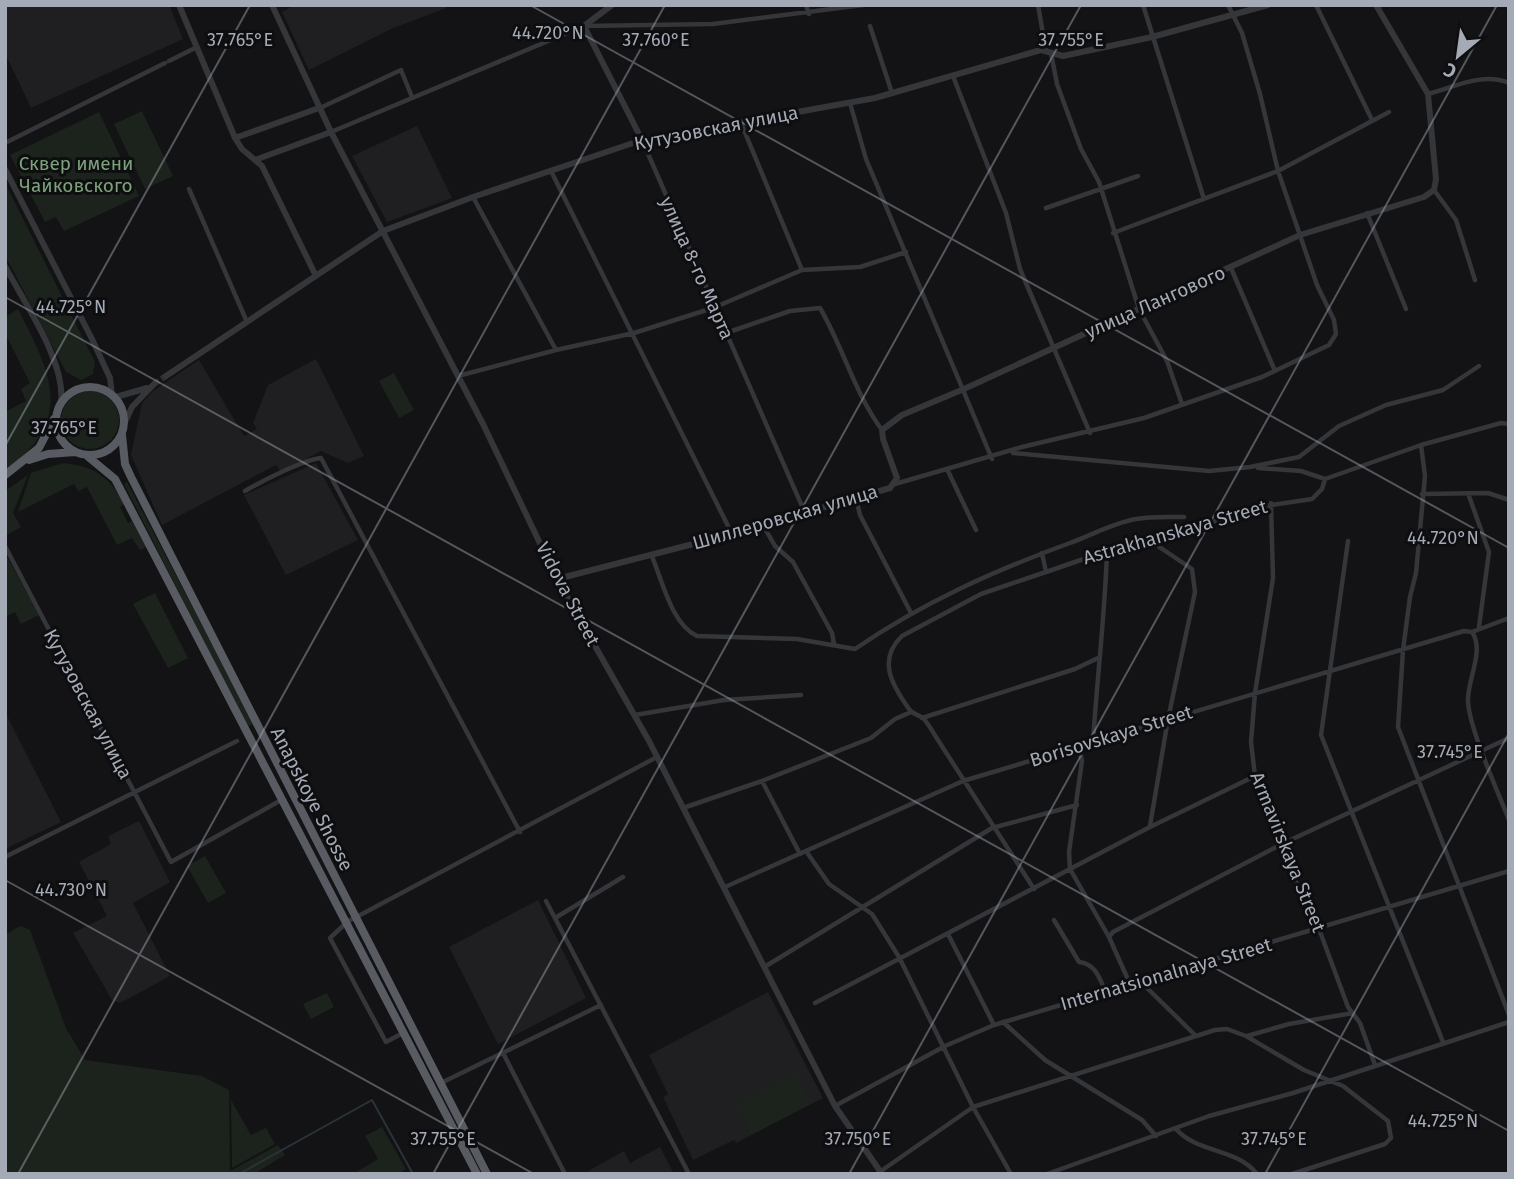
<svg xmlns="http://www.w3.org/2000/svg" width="1514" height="1179" viewBox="0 0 1514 1179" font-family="'Fira Sans',sans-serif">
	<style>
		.built { fill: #1f1f22 }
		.green { fill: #1b231c }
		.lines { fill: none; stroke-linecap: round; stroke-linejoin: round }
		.stream { stroke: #293339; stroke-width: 2 }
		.tertiary-tunnel { stroke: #303135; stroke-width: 6; stroke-dasharray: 6 3; stroke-linecap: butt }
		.minor { stroke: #34363a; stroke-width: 4.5 }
		.tertiary { stroke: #34363a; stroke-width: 6 }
		.trunk { stroke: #585c62; stroke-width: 8 }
		.ticks { fill: none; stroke: #a5abb6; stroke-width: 2; stroke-opacity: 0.45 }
		.labels { text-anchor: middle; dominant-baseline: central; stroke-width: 6; stroke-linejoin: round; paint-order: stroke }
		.street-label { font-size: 19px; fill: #a5abb6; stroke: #0e0e10 }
		.park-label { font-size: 19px; fill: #7ca17b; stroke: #0e0e10 }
		.ticks-label { font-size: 18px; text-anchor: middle; fill: #a5abb6; stroke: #0e0e10; stroke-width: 6; stroke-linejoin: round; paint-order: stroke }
	</style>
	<rect width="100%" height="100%" fill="#131315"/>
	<path class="built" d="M5 5H169L183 39 31 108 5 53Z
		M295 5H447L446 8 393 28 309 70 282 12Z
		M417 126 452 198 387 222 352 156Z
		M316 359 364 456 348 463 321 451 281 472 276 465 162 525 131 455 142 403 153 391 199 360 244 436 257 429 253 423 268 385Z
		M316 463 358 540 286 575 244 495Z
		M5 712 61 822 5 849Z
		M139 821 170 882 133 903 170 976 120 1003 112 1000 73 933 107 916 79 862 111 844 108 836Z
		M538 900 586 998 498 1044 449 947Z
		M768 992 823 1098 736 1143 734 1140 693 1160 663 1097 668 1094 649 1055Z
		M660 1147 674 1174H590L588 1171 624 1151 630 1163Z"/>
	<path class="green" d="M142 111 173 176 145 189 114 124Z
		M99 112 139 196 64 231 56 217 45 222 10 155Z
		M5 183 95 362 93 374 81 380 66 372 5 255Z
		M18 309C51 373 76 420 5 470V412L26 401 21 389 30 383 5 333V317Z
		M394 373 414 410 399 418 379 381Z
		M61 420a29 29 0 1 1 58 0a29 29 0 1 1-58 0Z
		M63 463C94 466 109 477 125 503L120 507 128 523 132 521 146 547 140 550 132 538 117 545 87 487 78 491 74 484 18 512 31 473Z
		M28 475 13 513 21 527 7 535 5 491Z
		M127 482 254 724 247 727 124 484Z
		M5 553 39 615 21 624 15 612 5 617Z
		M155 593 188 658 168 668 133 604Z
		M205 856 226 893 208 903 187 866Z
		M20 926 30 930 66 1028 85 1060 202 1076 229 1090 230 1171 278 1145 285 1155 254 1174H5V935Z
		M327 993 334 1007 311 1019 303 1004Z
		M795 1074 810 1104 751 1135 735 1104Z
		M231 1100 251 1135 266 1128 275 1144 232 1168Z
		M382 1127 406 1169 398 1174H353L378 1159 365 1136Z"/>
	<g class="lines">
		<path class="stream" d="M239 1174 372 1100 413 1174"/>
		<path class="tertiary-tunnel" d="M154 384 166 376"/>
		<path class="minor" d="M806 5 809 14
			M1038 5 1046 51
			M1143 5 1204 199
			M1316 5 1372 120
			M870 26 892 93
			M1051 53 1057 84 1081 149 1099 182 1139 309 1167 361 1182 404
			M169 61 195 48
			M953 76 1006 213 1020 269 1090 433
			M1428 94C1455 87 1482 72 1509 83
			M850 103 866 159 992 459
			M320 108 401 70 412 97
			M741 123 802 270
			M331 132 584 26 713 24 863 5
			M642 140 805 513
			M5 143 165 63
			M551 171 732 534
			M189 189 247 322
			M1434 190 1456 220 1475 280
			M473 197 556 350
			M1046 208 1138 176
			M1367 213 1406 309
			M1113 233 1278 171 1389 112
			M1231 268 1275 371
			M726 333 790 311 820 308C843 347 855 394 882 430
			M458 376 556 350 634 333 713 308 802 270 860 267 906 252
			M1421 445 1425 476 1416 573 1410 597 1403 650 1398 727 1509 1015
			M1013 453 1209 471 1250 467 1299 457 1339 426 1386 405 1443 390 1479 366
			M1258 468 1301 471 1325 479
			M948 471 976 530
			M895 484 1022 447 1144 418 1262 377 1329 345 1336 334 1334 320 1317 285 1278 171 1260 94 1242 33 1228 5
			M245 491C262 481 303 460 321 458L520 832
			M1422 494 1488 493 1509 500
			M1469 496 1489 552 1479 627
			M856 498 860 515 911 613
			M1271 503 1273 578 1255 693 1251 742 1255 776 1272 808 1298 888 1319 929 1348 1007 1360 1023 1375 1065
			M763 525 775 546 793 562 832 633 834 644
			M1149 540 1192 569 1195 592 1168 719 1150 826
			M1348 541 1321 735 1443 1042
			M5 546 171 862 283 799
			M1042 553 1046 572
			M651 554C662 579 671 624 697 636L797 639 855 649C922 603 993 571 1070 543 1092 535 1113 523 1136 519 1151 516 1168 517 1184 517
			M1472 632C1485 650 1467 681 1468 701 1469 728 1498 792 1509 820
			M635 715 724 700 801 695
			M922 718 1075 669 1098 658
			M1093 742C1097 678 1105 615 1107 551
			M1079 747 1082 761 1069 852 1070 869 1109 937 1130 984
			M762 781 800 854
			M683 808 762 781 871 738 895 719 911 712
			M806 851 829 884 872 914 899 957 973 1107 1011 1174
			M5 857 237 741
			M725 887 963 781 1464 631 1472 632 1509 618
			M1034 889 936 737C932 731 928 723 923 718 918 714 913 715 909 709 892 685 877 660 902 636L981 594 1046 572 1107 551 1196 529 1244 509 1312 499 1322 489 1325 479 1421 445 1501 423 1509 424
			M546 901 689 1174
			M555 918 623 877
			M1054 920 1079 962C1096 964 1099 978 1106 992
			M948 934 994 1025
			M1109 937 1113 932 1284 843 1509 738
			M766 966 992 828 1077 805
			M1141 982 1195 1035
			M815 1003 1150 827 1255 776
			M1003 1022 1045 1060 1142 1120 1156 1136
			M403 1033 386 1042 330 938 347 922 657 757
			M1247 1036 1289 1024 1353 1013
			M503 1053 565 1174
			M441 1083 601 1005
			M835 1106 945 1046 994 1025 1509 871
			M1176 1129C1197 1153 1237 1148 1257 1174
			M881 1171 973 1107 1215 1030 1227 1029 1246 1036 1304 1070 1343 1086 1388 1121 1391 1138 1385 1144 1292 1174
			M1047 1174 1209 1116 1293 1093 1509 1022"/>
		<path class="tertiary" d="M179 5 235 138 242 149 262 166 316 276
			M272 5 331 132 483 424 557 579 649 741 835 1106 882 1174
			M612 5 584 26 642 140
			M235 138 319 108
			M255 160 331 132
			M5 169 92 339 110 378 112 394
			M5 266C24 303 66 361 61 403
			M166 376 383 231 473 197 642 140 875 98 1041 50 1063 56 1152 37 1268 5
			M116 397 147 388
			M125 422 132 407 154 384
			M557 579 732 534 890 488 897 478 883 439 882 430 902 415 964 389 1300 235 1424 197 1434 190 1436 179 1428 94 1376 5"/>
		<path class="trunk" d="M56 421a34 34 0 1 1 68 0a34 34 0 1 1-68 0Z
			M122 435 125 464 131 477 487 1174
			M86 455 115 479 477 1174
			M29 460 48 454 75 452
			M5 475 39 448 54 419"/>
	</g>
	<path class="ticks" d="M530 5 1509 548M5 297 1509 1131M5 446 250 5M5 880 534 1174M18 1174 665 5M433 1174 1081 5M849 1174 1497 5M1265 1174 1509 733"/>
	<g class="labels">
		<g class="street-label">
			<text transform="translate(716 128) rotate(-11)">Кутузовская улица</text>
			<text transform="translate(697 268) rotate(66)">улица 8-го Марта</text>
			<text transform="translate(1155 302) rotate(-24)">улица Лангового</text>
			<text transform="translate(785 517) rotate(-16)">Шиллеровская улица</text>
			<text transform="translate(1175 532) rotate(-16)">Astrakhanskaya Street</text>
			<text transform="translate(568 594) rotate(62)">Vidova Street</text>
			<text transform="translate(88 704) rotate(62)">Кутузовская улица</text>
			<text transform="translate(1111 736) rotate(-17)">Borisovskaya Street</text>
			<text transform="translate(312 799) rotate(63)">Anapskoye Shosse</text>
			<text transform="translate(1288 852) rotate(68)">Armavirskaya Street</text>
			<text transform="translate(1166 974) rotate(-16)">Internatsionalnaya Street</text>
		</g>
		<g class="park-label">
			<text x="76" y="163">Сквер имени<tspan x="76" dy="22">Чайковского</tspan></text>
		</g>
	</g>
	<g class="ticks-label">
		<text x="548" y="39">44.720°N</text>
		<text x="240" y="46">37.765°E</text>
		<text x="656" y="46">37.760°E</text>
		<text x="1071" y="46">37.755°E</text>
		<text x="71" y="313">44.725°N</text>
		<text x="64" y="434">37.765°E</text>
		<text x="1443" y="544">44.720°N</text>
		<text x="1450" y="758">37.745°E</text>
		<text x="71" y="896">44.730°N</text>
		<text x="1443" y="1127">44.725°N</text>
		<text x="443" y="1145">37.755°E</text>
		<text x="858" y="1145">37.750°E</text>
		<text x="1274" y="1145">37.745°E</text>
	</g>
	<rect width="1514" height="1179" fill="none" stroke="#a5abb6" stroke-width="14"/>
	<g transform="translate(1458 56) rotate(209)" stroke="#0e0e10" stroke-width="5" paint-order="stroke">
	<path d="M0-5L12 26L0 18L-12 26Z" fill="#a5abb6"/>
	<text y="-10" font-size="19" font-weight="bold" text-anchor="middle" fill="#a5abb6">С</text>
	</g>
</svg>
